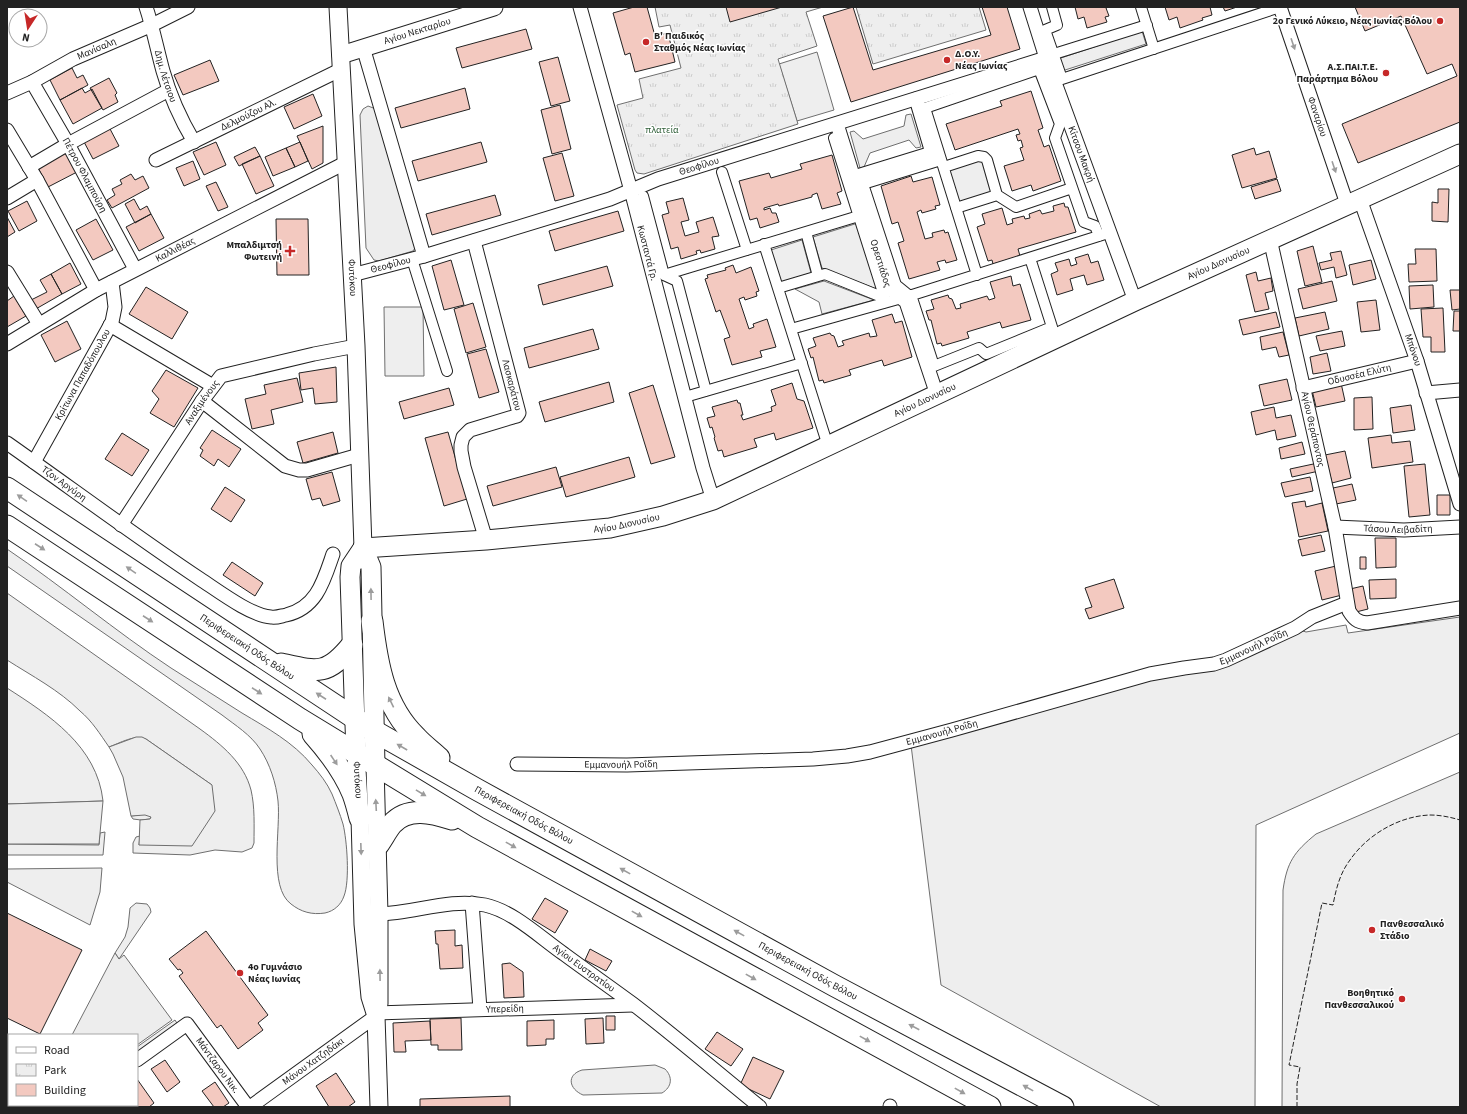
<svg xmlns="http://www.w3.org/2000/svg" width="1467" height="1114" viewBox="0 0 1467 1114" font-family="'Source Sans 3',sans-serif">
	<style>
		.grass { fill: #eee; stroke: #6f6f6f }
		.park { fill: url(#park-tufts); stroke: #6f6f6f }
		.parking { fill: #ededed; stroke: #6f6f6f }
		.building { fill: #f3c9c0; stroke: #222 }
		.lines { fill: none; stroke-linecap: round; stroke-linejoin: round }
		.pedestrian-casing { stroke: #222; stroke-width: 12 }
		.minor-casing { stroke: #222; stroke-width: 15 }
		.tertiary-casing { stroke: #222; stroke-width: 19 }
		.secondary-casing { stroke: #222; stroke-width: 21 }
		.primary-casing { stroke: #222; stroke-width: 23 }
		.pedestrian { stroke: #fff; stroke-width: 10 }
		.minor { stroke: #fff; stroke-width: 13 }
		.tertiary { stroke: #fff; stroke-width: 17 }
		.secondary { stroke: #fff; stroke-width: 19 }
		.primary { stroke: #fff; stroke-width: 21 }
		.fence { stroke: #222; stroke-width: 1; stroke-dasharray: 5 2; stroke-linecap: butt }
		.oneway { fill: #9c9c9c }
		.poi-dot { fill: #c62828; stroke: #fff; stroke-width: 1.5 }
		.labels { text-anchor: middle; dominant-baseline: central; stroke-width: 3; stroke-linejoin: round; paint-order: stroke }
		.poi-label { font-size: 10px; font-weight: bold; fill: #222; stroke: #fff; text-anchor: end }
		.street-label { font-size: 10px; fill: #222; stroke: #fff }
		.park-label { font-size: 10px; fill: #2f5e38; stroke: #fff }
	</style>
	<defs>
		<pattern id="park-tufts" width="24" height="20" patternUnits="userSpaceOnUse"><rect width="24" height="20" fill="#eee"/><path d="M3 7l-1-3M5 7V3M7 7l1-3M15 17l-1-3M17 17v-4M19 17l1-3" fill="none" stroke="#ccc"/></pattern>
	</defs>
	<rect width="100%" height="100%" fill="#fff"/>
	<path class="grass" d="M1142 31 1146 44 1062 71 1058 59Z
		M817 52 834 110 797 121 779 64Z
		M911 114 921 147 916 148 909 140 870 153 864 167 860 168 850 132 854 131 863 139 904 126 906 115Z
		M982 159 993 193 958 204 947 170Z
		M858 223 879 290 822 268 813 237Z
		M802 240 811 273 781 282 771 250Z
		M824 281 874 300 822 314 819 302 795 289Z
		M384 307H423L424 376H385Z
		M7 549C63 587 115 631 171 668 195 683 218 698 242 713 267 728 293 742 312 765 320 774 327 783 332 794 336 804 340 814 343 824 347 840 350 881 344 896 341 905 334 911 325 913 312 915 301 912 291 904 268 887 281 829 278 801 276 783 270 764 260 749 251 735 235 725 222 715L7 566Z
		M7 593 200 729C222 745 244 763 251 790 255 807 254 826 254 843L252 848 242 852 215 850 190 855 133 853V843L136 837 140 836 139 845 212 785 146 739C135 734 120 743 109 747 100 734 92 721 80 711 59 690 32 676 7 660Z
		M1460 617V733L1256 825 1255 1107H1161L941 985 911 745 1176 672 1300 630 1306 632 1346 625 1348 633Z
		M7 688C49 715 97 746 103 801L7 804Z
		M137 752 148 815 151 818 150 819 141 820 133 819 131 816 140 815Z
		M1460 772V1107H1282L1283 890C1287 862 1294 852 1316 834Z
		M105 832 103 855H7V844L99 845 100 833Z
		M102 868 100 892 90 925 7 882V869Z
		M136 903 147 904 150 908 151 912 119 959 115 953 125 937 128 927 130 908Z
		M175 1020 178 1025 137 1054V1047Z
		M655 1065 665 1069C673 1077 672 1087 662 1093L583 1095C569 1089 566 1075 582 1070Z"/>
	<path class="park" d="M655 7H823L806 12 817 46 778 59 798 124 644 174 637 173 635 170 617 105 643 98 639 79 681 68 670 25 659 27Z
		M856 7H979L986 30 873 64Z"/>
	<path class="parking" d="M368 106 376 109 415 248 413 251 379 261 374 260 366 248 360 115 363 109Z
		M136 737H142L146 739 212 785 215 811 192 846 139 845 140 820 150 819 151 817 145 815 131 816 123 777 113 754 109 747Z
		M103 801 99 844H7V804Z
		M115 953 119 959 124 955 172 1020 137 1045V1035H72Z
		M7 1070 9 1071V1105H51L48 1107H7Z"/>
	<path class="building" d="M634 7H647L655 36 668 33 675 62 635 72 630 53 625 55 613 13Z
		M722 7H782L730 22 726 7Z
		M853 7 873 70 991 35 982 7H1007L1020 49 851 102 823 16Z
		M1075 7H1109L1106 8 1109 16 1105 17 1107 22 1087 28 1084 17 1078 19Z
		M1165 7H1210L1212 15 1202 18 1203 20 1180 28 1177 17 1169 20Z
		M1223 7H1237L1225 11Z
		M1355 7H1460V122L1358 163 1342 124 1457 76 1452 64 1427 74 1401 16 1365 31Z
		M526 29 532 49 462 68 456 48Z
		M558 57 570 101 551 106 539 62Z
		M210 60 219 81 183 95 174 75Z
		M72 68 77 78 83 75 88 85 60 100 50 80Z
		M109 78 117 93 115 95 118 102 103 110 90 88Z
		M82 88 85 93 92 89 102 108 73 124 60 100Z
		M465 88 470 109 401 128 395 108Z
		M1031 91 1043 128 1038 130 1044 147 1049 145 1061 181 1033 191 1031 185 1012 191 1004 166 1024 160 1020 148 1023 147 1021 140 1018 141 1016 135 1020 134 1018 129 955 150 946 124 1002 106 1000 101Z
		M313 94 322 116 294 129 284 107Z
		M560 105 571 149 552 154 541 110Z
		M323 126V163L312 169 297 136Z
		M109 127 119 146 93 159 83 140Z
		M216 142 226 165 204 175 193 152Z
		M300 142 308 161 295 167 286 148Z
		M481 142 487 162 418 181 412 161Z
		M255 147 260 156 239 166 234 157Z
		M286 148 295 167 273 176 265 157Z
		M1254 148 1256 155 1269 151 1277 178 1242 188 1232 155Z
		M65 150 77 172 48 187 37 166Z
		M562 153 574 196 555 201 543 158Z
		M832 155 842 191 837 193 841 204 822 209 817 193 812 195V197L779 206 778 204 764 208V210L770 208 772 213H776L779 222 760 228 757 218 750 220 739 181 769 173 771 178 802 169 800 164Z
		M260 156 274 186 256 194 242 164Z
		M193 161 200 179 184 186 176 168Z
		M131 174 135 180 143 176 149 188 112 208 107 200 115 195 112 189 122 184 120 180Z
		M911 176 913 182 932 177 940 205 935 206 936 209 922 213 921 210 917 212 925 239 933 237 932 233 944 230 945 233 948 232 957 260 946 263 945 260 937 262 940 270 909 279 898 243 904 241 898 222 892 224 881 186Z
		M1277 179 1281 191 1255 199 1251 187Z
		M216 182 228 207 218 211 206 186Z
		M1438 189H1449L1448 222 1432 221V202L1438 203Z
		M495 195 501 215 432 235 426 214Z
		M683 198 689 220 681 222 685 236 699 232 696 222 713 217 719 236 712 237 715 249 701 253 700 250 696 251 697 254 681 259 678 247 671 249 662 215 669 213 666 202Z
		M134 199 140 210 147 206 151 214 135 223 125 204Z
		M27 201 37 221 19 231 8 211Z
		M1064 203 1065 207H1068L1076 232 1018 249 1020 256 993 264 992 260 988 261 977 227 985 224 982 214 1002 208 1007 225 1013 223 1012 219 1024 216 1025 219 1030 218 1029 214 1040 210 1042 214 1054 211 1053 206Z
		M618 211 624 231 555 251 549 231Z
		M151 214 164 238 139 251 126 227Z
		M7 217 15 232 7 237Z
		M96 219 113 250 93 260 76 230Z
		M276 219H308L309 275H277Z
		M1313 246 1322 282 1305 286 1297 251Z
		M1415 249H1436L1437 281 1409 282 1408 264H1416Z
		M1341 251 1347 275 1336 278 1334 267 1321 270 1319 263 1332 260 1330 253Z
		M1088 254 1091 263 1098 261 1104 280 1087 285 1084 275 1070 279 1073 290 1057 295 1051 274 1058 271 1055 263 1069 259 1071 266 1077 264 1075 258Z
		M451 260 464 305 444 310 432 266Z
		M1371 260 1376 279 1353 285 1349 265Z
		M70 263 81 284 62 294 51 274Z
		M733 265 736 273 751 267 759 291 756 292 757 296 745 300 744 297 739 299 749 329 754 327 753 324 767 319 776 347 760 351 762 357 732 365 724 339 730 337 720 310 716 312 705 279 708 278 707 275 726 270 725 268Z
		M607 266 613 286 543 305 538 285Z
		M1256 272 1258 281 1271 278 1273 291 1265 293 1269 309 1255 312 1246 275Z
		M51 274 62 294 34 310 29 301 47 292 40 280Z
		M1011 276 1013 286 1020 284 1031 320 1002 328 1000 322 967 332 969 338 942 346 941 343 937 344 931 320H929L926 311 934 309 931 300 948 295 949 298 952 299 956 309 961 308 960 304 987 296 989 300 995 298 990 282Z
		M1332 281 1337 301 1303 309 1298 289Z
		M1433 285 1434 307 1410 309 1409 286Z
		M146 287 188 312 172 339 129 314Z
		M1450 290H1460V309L1452 310Z
		M14 296 26 316 7 327V301Z
		M1376 300 1380 330 1361 332 1357 302Z
		M473 303 486 347 466 353 454 309Z
		M1443 308 1445 352H1431V337H1423L1421 309Z
		M1454 311H1460V331H1453Z
		M1276 312 1280 327 1243 335 1239 320Z
		M1325 312 1329 329 1299 336 1295 318Z
		M892 314 895 323 902 321 912 357 884 366 882 360 849 370 851 375 824 383 823 380 819 381 813 357 811 358 808 349 816 346 813 338 830 333 831 335 834 336 838 347 844 345 842 341 869 333 870 337 877 336 872 320Z
		M67 321 81 349 55 362 41 335Z
		M593 329 599 349 529 368 524 348Z
		M1342 331 1345 346 1320 351 1316 336Z
		M1283 332 1289 355 1279 357 1276 347 1262 350 1260 337Z
		M486 349 499 392 479 398 467 354Z
		M1327 353 1331 371 1313 374 1310 357Z
		M336 367 337 402 315 404 313 388 301 390 299 373Z
		M166 370 198 388 174 427 150 413 159 399 152 391Z
		M297 378 303 402 271 410 274 424 252 429 245 399 266 394 264 385Z
		M1287 379 1292 400 1264 406 1259 385Z
		M609 382 614 402 545 422 539 402Z
		M792 383 797 399 804 401 813 428 776 440 774 433 754 439 757 447 724 457 722 450 718 451 714 438 715 437 712 427 710 428 707 418 715 416 712 407 737 400 738 403H740L743 415H741L743 420 772 411 771 407 776 405 771 390Z
		M1341 383 1345 401 1316 407 1312 390Z
		M653 385 675 457 651 464 629 393Z
		M449 388 454 405 404 419 399 402Z
		M1372 397 1373 429 1354 430V398Z
		M1411 405 1415 430 1393 433 1390 408Z
		M1274 407 1276 418 1291 415 1296 436 1277 440 1275 430 1256 435 1251 412Z
		M212 430 241 449 229 467 218 459 214 466 200 456 203 450 200 448Z
		M333 432 338 453 303 463 297 442Z
		M448 432 467 499 444 506 425 438Z
		M122 433 149 450 132 476 105 459Z
		M1391 435 1392 443 1410 441 1413 462 1372 468 1368 438Z
		M1302 442 1305 454 1281 459 1279 448Z
		M1345 451 1351 478 1332 483 1325 455Z
		M629 457 635 477 566 497 560 477Z
		M1318 463 1319 471 1292 477 1290 469Z
		M1425 464 1430 515 1409 517 1404 466Z
		M556 467 562 487 493 506 487 486Z
		M332 472 340 501 323 506 320 498 312 500 306 479Z
		M1310 477 1313 491 1285 497 1281 483Z
		M1352 484 1356 500 1336 504 1333 488Z
		M225 487 245 500 231 522 211 509Z
		M1437 495H1450V515H1437Z
		M1305 501 1306 507 1322 503 1328 531 1299 537 1292 503Z
		M1321 535 1325 551 1302 556 1298 540Z
		M1375 538H1396V567L1376 568Z
		M1360 557H1366V569H1360Z
		M232 562 263 583 255 596 223 575Z
		M1336 566 1342 595 1322 600 1315 571Z
		M1114 579 1124 608 1089 619 1085 609 1092 607 1085 588Z
		M1396 579V598L1370 599 1369 580Z
		M1363 586 1368 609 1356 612 1350 589Z
		M545 898 568 911 555 933 532 919Z
		M7 913 82 950 40 1034 7 1018Z
		M455 930V946L462 945 463 968 440 969 438 944H436L435 931Z
		M206 931 268 1015 258 1023 263 1030 238 1049 221 1025 217 1028 179 976 183 973 180 969 178 970 169 959Z
		M590 949 612 961 606 971 585 960Z
		M510 963 523 972 524 997 504 998 502 964Z
		M606 1016H615V1030H606Z
		M461 1018 462 1050H438V1045H431L430 1019Z
		M603 1018 604 1043 586 1044 585 1019Z
		M554 1020V1039H546V1045L527 1046V1021Z
		M430 1021 431 1040 405 1041 406 1052H394L393 1023Z
		M717 1032 743 1049 731 1066 705 1049Z
		M753 1057 784 1071 770 1099 740 1085Z
		M165 1060 180 1082 167 1092 151 1069Z
		M336 1073 355 1102 348 1107H329L316 1086Z
		M137 1079 154 1103 149 1107H135L134 1105H137Z
		M215 1082 229 1103 223 1107H214L202 1091Z
		M510 1096V1107H420V1099Z"/>
	<g class="lines">
		<g class="pedestrian-casing">
			<path id="pedestrian" d="M1052 7 1057 25 1045 30 1062 79 1280 7
				M1141 7 1154 49
				M1054 54 1147 25
				M834 138 886 302
				M941 160 863 184 896 285 912 298 934 366 979 348 986 354 1052 327 1030 258
				M944 167 978 156 984 157 987 160 997 195
				M722 172 747 250
				M643 196 664 275 677 281 706 391
				M956 208 997 195 1016 207 1072 188
				M806 232 818 276
				M764 244 828 446
				M412 259 447 371
				M664 275 872 212
				M977 275 925 108 1039 69 1060 124 1055 138 1084 222 1095 226 1099 236
				M778 288 825 274 882 297 884 303
				M791 329 909 296 1105 234
				M685 397 802 363"/>
		</g>
		<g class="minor-casing">
			<g id="minor">
				<path id="s1" d="M146 7C153 28 157 49 163 71 170 96 181 120 194 142"/>
				<path id="s2" d="M580 7 633 198 703 468 713 500"/>
				<path id="s3" d="M1030 7 1046 58 1135 301"/>
				<path id="s4" d="M1280 7 1347 204"/>
				<path d="M363 47 424 256"/>
				<path id="s5" d="M32 82 68 144 135 269"/>
				<path id="s6" d="M7 93 32 82 73 59 152 25 188 7"/>
				<path id="s7" d="M837 124 888 287 906 302 937 395"/>
				<path d="M7 130 37 180 96 290"/>
				<path id="s8" d="M156 160 342 69"/>
				<path d="M29 167 68 144 169 90"/>
				<path d="M854 177 932 153 916 99"/>
				<path d="M7 198 37 180"/>
				<path id="s9" d="M1360 199 1417 361 1460 504"/>
				<path id="s10" d="M1270 239 1335 527 1349 611C1354 619 1357 622 1367 623L1460 608"/>
				<path id="s11" d="M474 241 519 413 517 416 513 417 470 430 463 437 461 445V451L464 467 486 540"/>
				<path d="M7 272 39 324"/>
				<path id="s12" d="M352 275 424 256 610 199 658 179 1046 58"/>
				<path d="M110 325 213 386"/>
				<path id="s13" d="M7 344 96 290 347 162"/>
				<path id="s14" d="M1303 388 1417 361"/>
				<path d="M1426 393 1460 390"/>
				<path d="M202 401 285 466 299 470H307L359 455"/>
				<path id="s15" d="M7 443C71 488 134 535 200 579 217 590 251 616 271 617 276 618 281 616 286 615 317 608 324 580 333 554"/>
				<path id="s16" d="M34 462 112 322 115 307 112 282"/>
				<path id="s17" d="M121 525 202 401 221 376 314 354 356 346"/>
				<path id="s18" d="M1335 527 1404 530 1460 527"/>
				<path id="s19" d="M517 764 627 765 813 759 847 756 870 752 952 730 1150 674 1184 668 1214 664 1226 660 1295 628 1312 617 1347 603"/>
				<path d="M472 903 480 1009"/>
				<path id="s20" d="M379 914C415 913 449 898 485 905 513 911 541 938 564 954 587 971 610 987 633 1004 676 1037 718 1073 760 1107"/>
				<path id="s21" d="M376 1013 633 1005"/>
				<path id="s22" d="M137 1060 187 1024 248 1107"/>
				<path d="M73 1107 75 1105"/>
				<path id="s23" d="M250 1107 376 1016"/>
				<path d="M890 1107V1106"/>
			</g>
		</g>
		<g class="tertiary-casing">
			<g id="tertiary">
				<path id="s24" d="M338 7 356 346 363 548"/>
				<path id="s25" d="M341 55 494 7"/>
				<path id="s26" d="M356 754 360 818 363 924 370 997 376 1016 379 1107"/>
				<path d="M375 766 379 914V1004"/>
			</g>
		</g>
		<g class="secondary-casing">
			<g id="secondary">
				<path id="s27" d="M363 548 486 540 610 528 663 516 713 500 1135 301 1460 154"/>
				<path d="M363 548 371 567 375 766"/>
				<path d="M356 754 350 577 351 566 363 548"/>
			</g>
		</g>
		<g class="primary-casing">
			<g id="primary">
				<path id="s28" d="M7 488 374 731 476 789 835 986 1063 1107"/>
				<path d="M7 526 300 719 477 827 990 1107"/>
				<path d="M372 621C377 664 384 706 416 737 423 745 432 751 439 758"/>
				<path d="M281 664C317 672 327 676 352 645"/>
				<path d="M313 734C329 752 344 772 353 794 356 802 358 810 360 818"/>
				<path d="M378 845C383 838 387 830 392 824 408 806 433 813 452 819"/>
			</g>
		</g>
		<use href="#pedestrian" class="pedestrian"/>
		<use href="#minor" class="minor"/>
		<use href="#tertiary" class="tertiary"/>
		<use href="#secondary" class="secondary"/>
		<use href="#primary" class="primary"/>
		<path class="fence" d="M1297 1107V1084L1300 1067 1289 1065 1322 903 1333 905C1336 889 1340 873 1350 860 1367 835 1399 816 1430 815 1440 815 1450 817 1460 820"/>
	</g>
	<defs><path id="oneway-solid" d="M-6-.8H1V-3.2L6.5 0L1 3.2V.8H-6Z"/></defs>
	<g class="oneway">
		<use href="#oneway-solid" transform="translate(1293 44) rotate(71)"/>
		<use href="#oneway-solid" transform="translate(1334 167) rotate(71)"/>
		<use href="#oneway-solid" transform="translate(22 498) rotate(-146)"/>
		<use href="#oneway-solid" transform="translate(40 547) rotate(33)"/>
		<use href="#oneway-solid" transform="translate(131 570) rotate(-146)"/>
		<use href="#oneway-solid" transform="translate(371 594) rotate(-91)"/>
		<use href="#oneway-solid" transform="translate(148 619) rotate(33)"/>
		<use href="#oneway-solid" transform="translate(257 691) rotate(33)"/>
		<use href="#oneway-solid" transform="translate(321 696) rotate(-147)"/>
		<use href="#oneway-solid" transform="translate(391 702) rotate(-116)"/>
		<use href="#oneway-solid" transform="translate(402 747) rotate(-150)"/>
		<use href="#oneway-solid" transform="translate(334 760) rotate(56)"/>
		<use href="#oneway-solid" transform="translate(421 793) rotate(31)"/>
		<use href="#oneway-solid" transform="translate(376 805) rotate(-93)"/>
		<use href="#oneway-solid" transform="translate(511 845) rotate(29)"/>
		<use href="#oneway-solid" transform="translate(361 849) rotate(88)"/>
		<use href="#oneway-solid" transform="translate(625 871) rotate(-151)"/>
		<use href="#oneway-solid" transform="translate(637 914) rotate(29)"/>
		<use href="#oneway-solid" transform="translate(739 933) rotate(-151)"/>
		<use href="#oneway-solid" transform="translate(380 975) rotate(-91)"/>
		<use href="#oneway-solid" transform="translate(751 977) rotate(29)"/>
		<use href="#oneway-solid" transform="translate(914 1027) rotate(-152)"/>
		<use href="#oneway-solid" transform="translate(865 1039) rotate(29)"/>
		<use href="#oneway-solid" transform="translate(1028 1088) rotate(-151)"/>
		<use href="#oneway-solid" transform="translate(960 1091) rotate(29)"/>
	</g>
	<g class="poi-dot">
		<circle cx="1440" cy="21" r="4"/>
		<circle cx="646" cy="42" r="4"/>
		<circle cx="947" cy="60" r="4"/>
		<circle cx="1386" cy="73" r="4"/>
		<path d="M288 245h4v4h4v4h-4v4h-4v-4h-4v-4h4z"/>
		<circle cx="1372" cy="930" r="4"/>
		<circle cx="240" cy="973" r="4"/>
		<circle cx="1402" cy="999" r="4"/>
	</g>
	<g class="labels">
		<g class="poi-label">
			<text x="1432" y="21">2ο Γενικό Λύκειο, Νέας Ιωνίας Βόλου</text>
			<text x="654" y="36" text-anchor="start">Β' Παιδικός<tspan x="654" dy="12">Σταθμός Νέας Ιωνίας</tspan></text>
			<text x="955" y="54" text-anchor="start">Δ.Ο.Υ.<tspan x="955" dy="12">Νέας Ιωνίας</tspan></text>
			<text x="1378" y="67">Α.Σ.ΠΑΙ.Τ.Ε.<tspan x="1378" dy="12">Παράρτημα Βόλου</tspan></text>
			<text x="282" y="245">Μπαλδιμτσή<tspan x="282" dy="12">Φωτεινή</tspan></text>
			<text x="1380" y="924" text-anchor="start">Πανθεσσαλικό<tspan x="1380" dy="12">Στάδιο</tspan></text>
			<text x="248" y="967" text-anchor="start">4ο Γυμνάσιο<tspan x="248" dy="12">Νέας Ιωνίας</tspan></text>
			<text x="1394" y="993">Βοηθητικό<tspan x="1394" dy="12">Πανθεσσαλικού</tspan></text>
		</g>
		<g class="street-label">
			<text stroke="none"><textPath href="#s25" startOffset="80">Αγίου Νεκταρίου</textPath></text>
			<text stroke="none"><textPath href="#s6" startOffset="100">Μανίσαλη</textPath></text>
			<text stroke="none"><textPath href="#s1" startOffset="72">Δημ. Λέτσιου</textPath></text>
			<text stroke="none"><textPath href="#s8" startOffset="103">Δελμούζου Αλ.</textPath></text>
			<text stroke="none"><textPath href="#s4" startOffset="116">Φαναρίου</textPath></text>
			<text stroke="none"><textPath href="#s3" startOffset="156">Κίτσου Μακρή</textPath></text>
			<text stroke="none"><textPath href="#s12" startOffset="364">Θεοφίλου</textPath></text>
			<text stroke="none"><textPath href="#s5" startOffset="107">Πέτρου Φλαμπούρη</textPath></text>
			<text stroke="none"><textPath href="#s13" startOffset="193">Καλλιθέας</textPath></text>
			<text stroke="none"><textPath href="#s2" startOffset="255">Κωσταντά Γρ.</textPath></text>
			<text stroke="none"><textPath href="#s7" startOffset="146">Ορεστιάδος</textPath></text>
			<text stroke="none"><textPath href="#s27" startOffset="913">Αγίου Διονυσίου</textPath></text>
			<text stroke="none"><textPath href="#s12" startOffset="40">Θεοφίλου</textPath></text>
			<text stroke="none"><textPath href="#s24" startOffset="271">Φυτόκου</textPath></text>
			<text stroke="none"><textPath href="#s9" startOffset="160">Μπόνου</textPath></text>
			<text stroke="none"><textPath href="#s16" startOffset="100">Κρίτωνα Παπαδόπουλου</textPath></text>
			<text stroke="none"><textPath href="#s14" startOffset="58">Οδυσσέα Ελύτη</textPath></text>
			<text stroke="none"><textPath href="#s11" startOffset="149">Λασκαράτου</textPath></text>
			<text stroke="none"><textPath href="#s27" startOffset="589">Αγίου Διονυσίου</textPath></text>
			<text stroke="none"><textPath href="#s17" startOffset="147">Αναξιμένους</textPath></text>
			<text stroke="none"><textPath href="#s10" startOffset="195">Αγίου Θεράποντος</textPath></text>
			<text stroke="none"><textPath href="#s15" startOffset="70">Τζον Αργύρη</textPath></text>
			<text stroke="none"><textPath href="#s27" startOffset="265">Αγίου Διονυσίου</textPath></text>
			<text stroke="none"><textPath href="#s18" startOffset="63">Τάσου Λειβαδίτη</textPath></text>
			<text stroke="none"><textPath href="#s28" startOffset="288">Περιφερειακή Οδός Βόλου</textPath></text>
			<text stroke="none"><textPath href="#s19" startOffset="752">Εμμανουήλ Ροΐδη</textPath></text>
			<text stroke="none"><textPath href="#s19" startOffset="428">Εμμανουήλ Ροΐδη</textPath></text>
			<text stroke="none"><textPath href="#s19" startOffset="104">Εμμανουήλ Ροΐδη</textPath></text>
			<text stroke="none"><textPath href="#s26" startOffset="26">Φυτόκου</textPath></text>
			<text stroke="none"><textPath href="#s28" startOffset="612">Περιφερειακή Οδός Βόλου</textPath></text>
			<text stroke="none"><textPath href="#s20" startOffset="225">Αγίου Ευστρατίου</textPath></text>
			<text stroke="none"><textPath href="#s28" startOffset="936">Περιφερειακή Οδός Βόλου</textPath></text>
			<text stroke="none"><textPath href="#s21" startOffset="129">Υπερείδη</textPath></text>
			<text stroke="none"><textPath href="#s23" startOffset="78">Μάνου Χατζηδάκι</textPath></text>
			<text stroke="none"><textPath href="#s22" startOffset="113">Μάντζαρου Νικ.</textPath></text>
		</g>
		<g class="park-label">
			<text x="662" y="130">πλατεία</text>
		</g>
	</g>
	<rect width="1467" height="1114" fill="none" stroke="#222222" stroke-width="16"/>
	<rect x="8" y="1034" width="130" height="72" fill="#ffffff" stroke="#a7a7a7"/>
	<rect x="16" y="1047" width="20" height="6" fill="#ffffff" stroke="#a7a7a7"/>
	<text x="44" y="1054" font-size="12" fill="#222222">Road</text>
	<rect x="16" y="1064" width="20" height="12" fill="url(#park-tufts)" stroke="#a7a7a7"/>
	<text x="44" y="1074" font-size="12" fill="#222222">Park</text>
	<rect x="16" y="1084" width="20" height="12" fill="#f3c9c0" stroke="#a7a7a7"/>
	<text x="44" y="1094" font-size="12" fill="#222222">Building</text>
	<g transform="translate(28 28) rotate(192)"><circle r="19" fill="#ffffff" stroke="#a7a7a7"/>
	<path d="M0-3L7 15L0 10L-7 15Z" fill="#c62828"/>
	<text y="-6" font-size="11" font-weight="bold" text-anchor="middle" fill="#222222">N</text>
	</g>
</svg>
